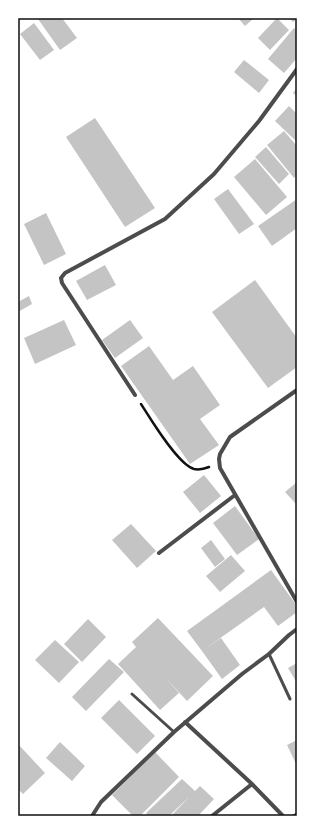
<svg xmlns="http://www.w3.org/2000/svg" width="315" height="834" viewBox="0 0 315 834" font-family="'Roboto Condensed',sans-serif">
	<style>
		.building { fill: #c4c4c4 }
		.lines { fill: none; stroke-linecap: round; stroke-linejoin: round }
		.path { stroke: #111; stroke-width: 2.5 }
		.service { stroke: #4c4c4c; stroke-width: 3 }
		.minor { stroke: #4c4c4c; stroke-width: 4 }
		.neatline { fill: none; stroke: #111; stroke-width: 1.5 }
	</style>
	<rect width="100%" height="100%" fill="#fff"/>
	<path class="building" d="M38 18H62L77 38 60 50 38 19Z
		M238 18H254L245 26Z
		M277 18 289 30 270 50 258 38Z
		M289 18H297V19L293 22Z
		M34 23 54 50 40 60 20 34Z
		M294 28 297 31V58L284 73 268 59Z
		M244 60 269 80 259 93 234 72Z
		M297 88V96L293 93Z
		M289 106 297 114V142L275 121Z
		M95 118 155 208 125 227 66 137Z
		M284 131 297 146V175L294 178 267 145Z
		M266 147 289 174 279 184 255 157Z
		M255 159 287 197 266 215 234 177Z
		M228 189 254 224 239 234 214 199Z
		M297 199V228L272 246 258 226Z
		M46 213 66 254 44 265 24 224Z
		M105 265 116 285 87 300 76 281Z
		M255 280 297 338V367L268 388 212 312Z
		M29 296 32 304 18 312V302Z
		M64 320 76 345 35 364 24 338Z
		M130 320 143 338 115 358 102 340Z
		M149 346 173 380 193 366 220 405 200 419 219 445 190 464 121 366Z
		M204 475 221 496 200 513 183 492Z
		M297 482V505L285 492Z
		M235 506 259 539 237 555 213 523Z
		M131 524 156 551 137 568 112 540Z
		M211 540 225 559 215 567 201 548Z
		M231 555 245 571 220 592 206 576Z
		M271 570 297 606V612L278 626 264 607 202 651 187 631Z
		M158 618 213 676 187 701 165 677 179 693 160 710 118 664 136 647 132 642Z
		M88 619 106 637 82 662 64 644Z
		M221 638 240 665 222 679 202 651Z
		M55 640 79 662 59 683 35 660Z
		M109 659 124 672 86 711 72 697Z
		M297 663V683L288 668Z
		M119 700 155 736 137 754 101 718Z
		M297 740V766L287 745Z
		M60 742 85 766 72 781 46 758Z
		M18 744 45 773 23 794 18 789Z
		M155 752 179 777 140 816H133L112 795Z
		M182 779 195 791 200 786 214 799 198 816H173L172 815 189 797 169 816H149L146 813Z"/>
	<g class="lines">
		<path class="path" d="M141 404C150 418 178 465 194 469 199 470 204 469 209 467"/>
		<path class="service" d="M269 654 290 699
			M132 694 174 732
			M293 816 297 814"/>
		<path class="minor" d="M297 390 230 437 220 454 219 459 220 468 297 602
			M135 395 62 283 61 278 65 273 165 219 214 174 259 121 297 69
			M159 553 235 495
			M185 722 252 784 283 816
			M92 816 101 802 174 732 242 674 269 654 289 635 297 629
			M212 816 252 784"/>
	</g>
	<rect width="315" height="834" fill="none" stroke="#ffffff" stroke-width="38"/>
	<rect x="19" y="19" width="277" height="796" class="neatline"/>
</svg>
